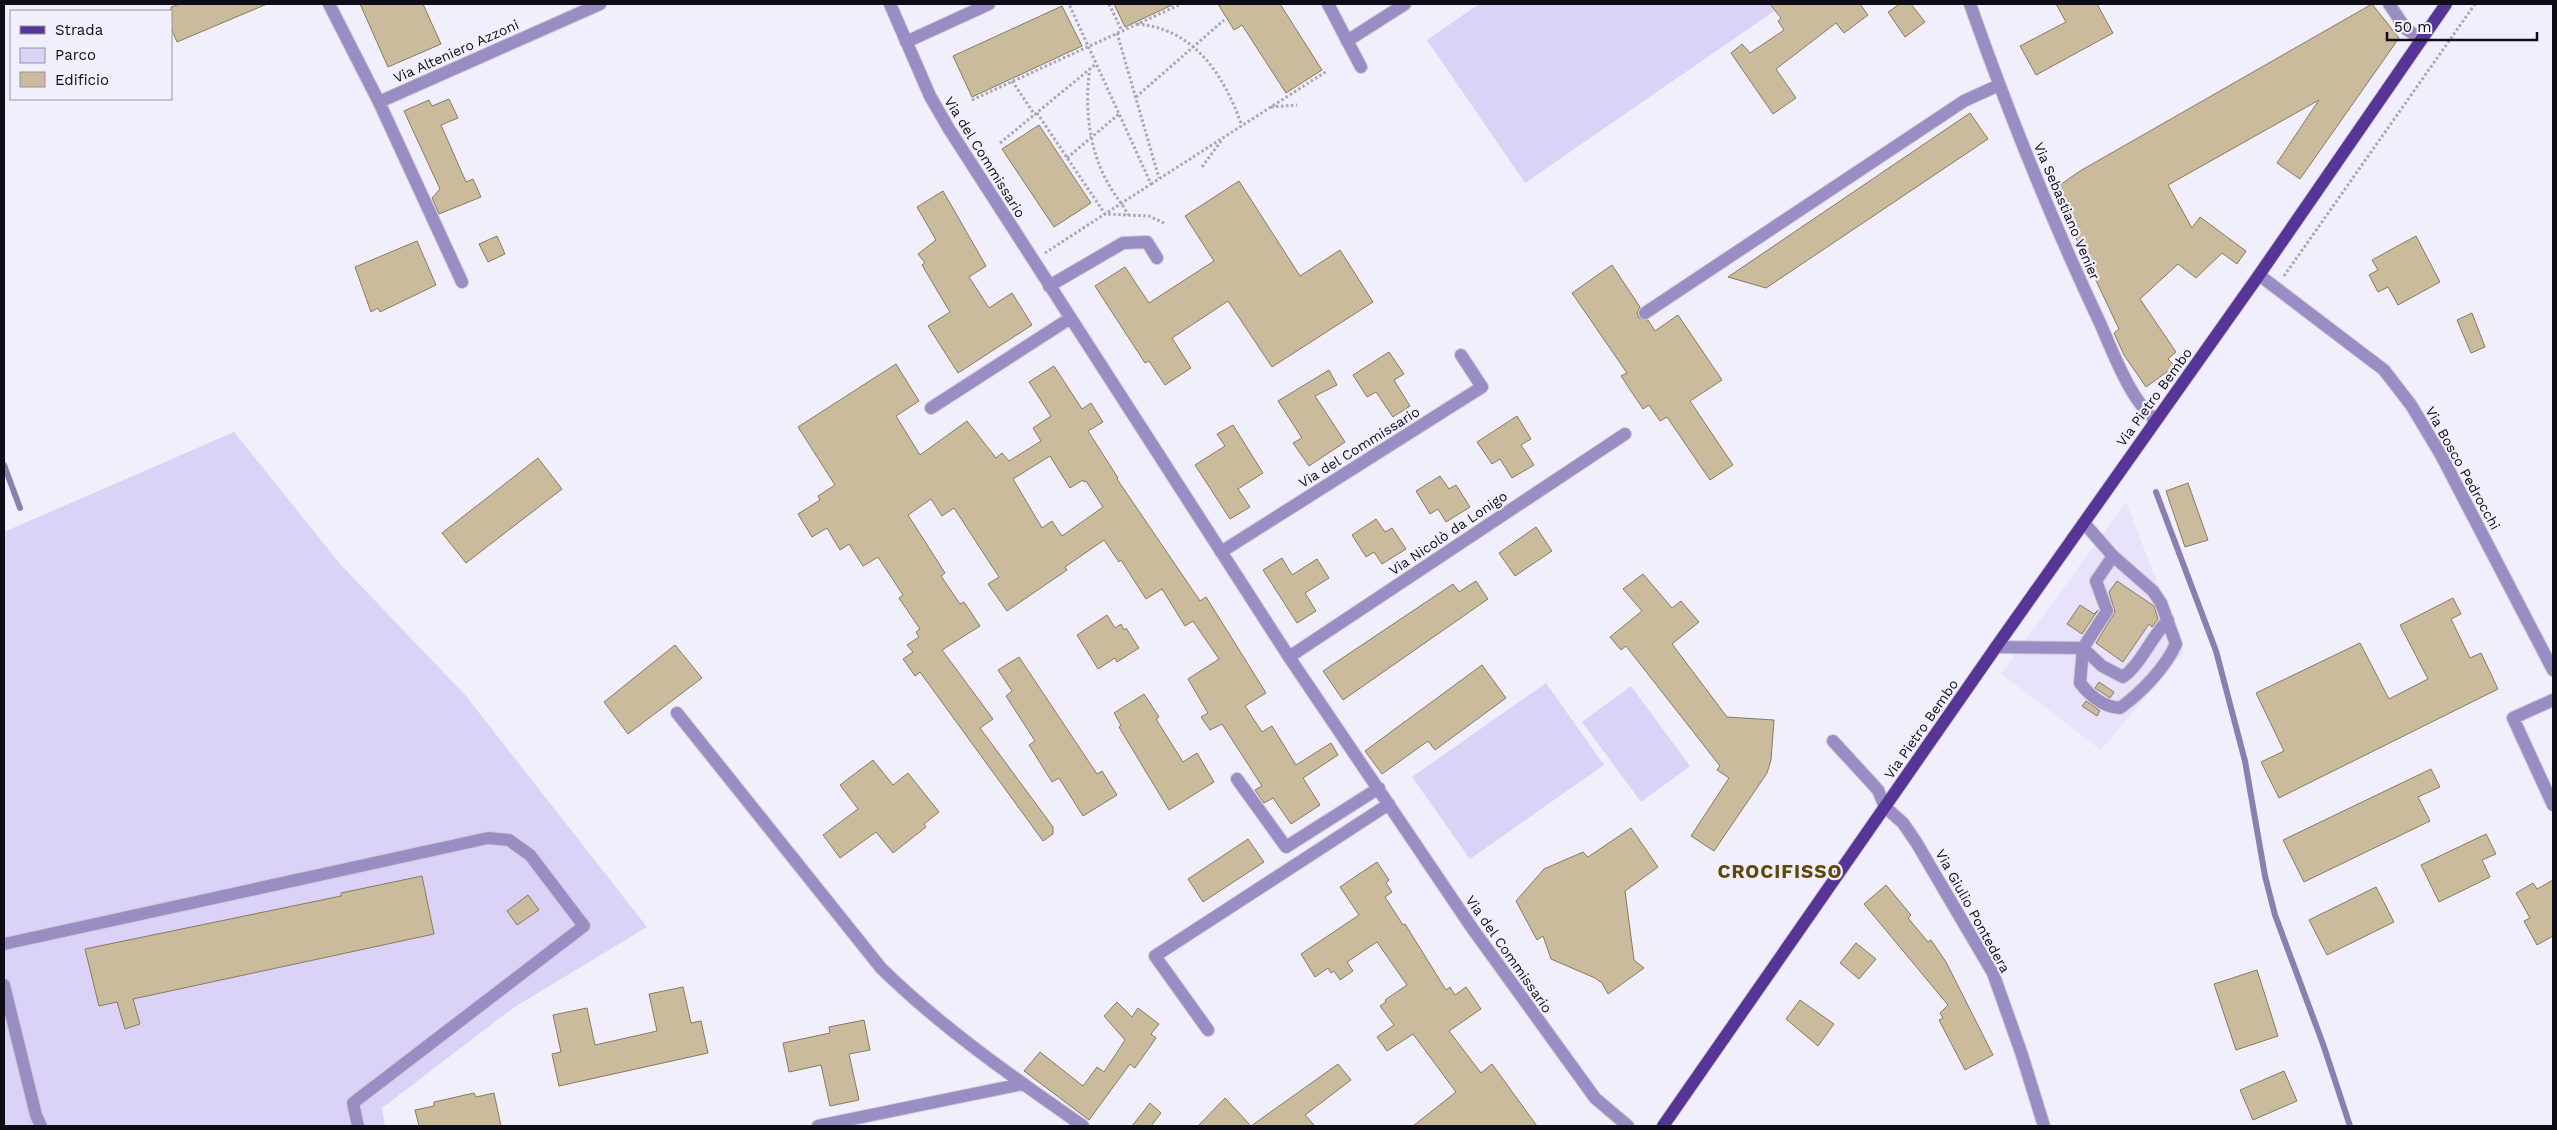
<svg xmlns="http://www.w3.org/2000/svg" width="2557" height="1130" viewBox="0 0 2557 1130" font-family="'Work Sans',sans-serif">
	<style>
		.built { fill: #e8e3fb }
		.green { fill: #dbd3f7 }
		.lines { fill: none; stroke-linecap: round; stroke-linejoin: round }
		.stream { stroke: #8b7fb0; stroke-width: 6 }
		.building { fill: #cbbb9d; stroke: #897a5e; fill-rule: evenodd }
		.minor-casing { stroke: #cdcbd7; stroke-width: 14 }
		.major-casing { stroke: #cdcbd7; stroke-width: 14 }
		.path { stroke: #a9a7b3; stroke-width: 3; stroke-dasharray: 2.5 2.5; stroke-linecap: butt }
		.minor { stroke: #9a8dc3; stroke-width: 12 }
		.major { stroke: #573596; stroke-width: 12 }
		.labels { text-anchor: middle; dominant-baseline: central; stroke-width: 4.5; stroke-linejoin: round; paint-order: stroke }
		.street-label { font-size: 14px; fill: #0e0c16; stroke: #f1effc }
		.district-label { font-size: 19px; font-weight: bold; letter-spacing: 1px; fill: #60480b; stroke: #f1effc }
	</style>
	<rect width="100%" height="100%" fill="#f1effc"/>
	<path class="built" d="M2126 502 2184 651 2101 750 2001 674Z"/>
	<path class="green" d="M1479 4H1778L1780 7 1525 183 1427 40Z
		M234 432 341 565 466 696 647 927 513 1008 382 1108 385 1126H4V532Z
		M1546 683 1604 765 1470 859 1412 777Z
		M1631 686 1690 766 1641 802 1582 722Z"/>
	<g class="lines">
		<path class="stream" d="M4 465 20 508
			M2156 492 2216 651 2245 761 2265 876 2275 915 2323 1044 2350 1126"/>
	</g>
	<path class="building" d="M180 4H267L177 42 171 28V7Z
		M360 4H423L441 44 388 67Z
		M1114 4H1174L1125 27Z
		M1218 4H1280L1322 70 1286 93 1242 25 1234 30Z
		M1770 4H1860L1868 15 1844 33 1836 23 1776 69 1796 98 1773 114 1731 53 1742 44 1750 53 1784 30 1778 21 1781 18Z
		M1900 4H1911L1925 22 1905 37 1888 12Z
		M2056 4H2097L2113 33 2036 75 2020 46 2066 22Z
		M2372 4 2399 38 2300 179 2277 163 2319 100 2168 185 2192 228 2200 217 2246 251 2237 264 2222 253 2196 278 2178 264 2140 299 2176 352 2168 359 2175 366 2146 387 2124 355 2114 333 2119 329 2073 232 2057 187 2080 171Z
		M1062 6 1082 46 972 97 953 56Z
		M449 99 458 118 441 125 466 182 473 179 481 197 439 214 432 198 440 189 404 111 429 100 432 106Z
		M1970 113 1988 139 1769 286 1766 288 1728 277Z
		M1039 125 1091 203 1054 227 1002 149Z
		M1239 181 1300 276 1340 250 1373 302 1272 367 1228 301 1172 338 1191 368 1165 385 1149 361 1145 363 1095 286 1125 267 1149 303 1214 261 1185 216Z
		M943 191 986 266 969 277 989 308 1012 293 1032 325 958 373 928 326 950 312 922 265 925 263 918 254 936 240 917 207Z
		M497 236 505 254 488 262 479 244Z
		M2416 236 2440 282 2398 305 2388 287 2378 292 2369 275 2378 270 2372 260Z
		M417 241 436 285 380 312 378 308 371 312 355 267Z
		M1612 265 1640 307 1637 313 1639 318 1648 320 1655 331 1678 315 1722 380 1690 401 1733 465 1710 480 1667 417 1660 421 1649 405 1643 409 1621 376 1627 373 1572 293Z
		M2472 313 2485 347 2471 353 2457 320Z
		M1389 352 1404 374 1394 380 1410 406 1393 417 1376 392 1367 397 1353 375Z
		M896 364 919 401 896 416 920 455 967 421 996 458 1002 453 1009 461 1041 441 1033 428 1051 416 1029 382 1054 366 1082 409 1091 403 1103 422 1088 431 1118 478 1117 479 1200 601 1206 597 1266 693 1245 706 1262 732 1272 726 1296 765 1331 743 1338 755 1303 778 1320 805 1291 824 1273 798 1264 803 1255 790 1262 786 1222 724 1210 730 1201 717 1208 713 1188 679 1219 659 1193 621 1185 626 1162 589 1146 599 1121 560 1119 562 1104 540 1065 567 1067 570 1007 611 988 584 999 577 954 508 942 516 931 499 908 515 945 573 941 576 960 604 964 602 980 626 942 650 993 719 980 728 1053 827V834L1043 841 920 672 915 676 903 659 913 652 907 645 919 637 916 632 920 629 899 598 903 595 878 557 863 566 849 544 840 550 827 528 812 537 798 514 820 500 818 496 835 485 798 427ZM1050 456 1070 488 1083 480 1084 482 1086 481 1103 507 1062 536 1052 521 1042 528 1013 479Z
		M1329 370 1337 385 1315 396 1345 442 1309 466 1293 443 1302 438 1278 401Z
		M1517 416 1531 439 1521 445 1534 465 1512 478 1500 459 1492 464 1477 442Z
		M1233 425 1263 473 1238 489 1250 507 1230 519 1195 465 1225 446 1217 434Z
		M538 458 562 489 466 563 442 533Z
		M1440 476 1449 489 1456 485 1470 507 1446 522 1438 509 1430 514 1416 491Z
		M2188 483 2208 540 2185 547 2166 491Z
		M1376 519 1385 532 1392 528 1406 549 1382 564 1374 552 1366 557 1352 535Z
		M1536 527 1552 551 1515 576 1499 553Z
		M1282 558 1292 575 1317 559 1329 578 1305 593 1316 611 1297 623 1263 570Z
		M1643 574 1672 608 1681 601 1699 622 1672 644 1727 717 1774 720 1771 760 1767 773 1714 851 1691 836 1729 778 1717 770 1720 766 1626 646 1621 650 1610 637 1642 611 1623 589Z
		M1476 581 1488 599 1343 700 1323 671 1453 584 1459 592Z
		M2117 581 2154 606 2158 619 2152 627 2149 624 2123 662 2096 643 2115 612 2109 592Z
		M2453 598 2461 614 2451 619 2470 658 2481 653 2498 689 2279 798 2261 762 2284 751 2256 693 2360 643 2389 699 2428 679 2400 625Z
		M2080 605 2094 614 2098 610 2082 634 2067 624Z
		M1107 615 1115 628 1121 624 1124 630 1126 628 1139 648 1117 662 1115 658 1098 669 1077 635Z
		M675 645 702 678 628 734 604 702Z
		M1019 657 1097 774 1102 771 1117 795 1083 816 1059 778 1052 782 1029 745 1035 741 1006 696 1012 691 998 670Z
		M1482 665 1506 698 1435 750 1428 741 1382 774 1365 751Z
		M2099 682 2114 692 2110 698 2095 688Z
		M1144 694 1159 717 1156 719 1183 762 1197 753 1214 782 1169 810 1119 727 1121 725 1114 713Z
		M2086 701 2100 711 2097 716 2082 706Z
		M873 760 893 785 908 773 939 812 924 824 926 827 893 853 876 832 840 858 823 835 858 809 840 785Z
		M2431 769 2440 787 2418 797 2430 821 2304 882 2283 840Z
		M1631 828 1658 867 1625 891 1634 960 1644 968 1608 994 1602 983 1595 978 1551 959 1543 936 1537 940 1516 901 1544 869 1583 852 1588 857Z
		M2486 834 2496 854 2482 860 2490 877 2439 902 2421 865Z
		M1248 839 1264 862 1203 902 1188 879Z
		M1377 862 1389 880 1386 883 1392 892 1385 897 1403 925 1405 924 1446 990 1450 987 1455 995 1466 987 1481 1009 1449 1031 1481 1073 1492 1064 1537 1126H1413L1456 1092 1413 1034 1387 1051 1377 1037 1394 1025 1380 1006 1386 1002 1385 1000 1407 985 1377 942 1347 962 1353 971 1340 980 1334 971 1331 973 1328 968 1315 977 1301 954 1359 915 1340 887Z
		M422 876 434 934 133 999 140 1024 125 1029 117 1002 99 1006 85 949 341 896V893Z
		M2553 880V936L2537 945 2524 921 2530 918 2516 893 2533 883 2537 889Z
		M1886 885 1911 915 1908 918 1928 942 1931 940 1946 962 1993 1055 1965 1070 1939 1020 1943 1018 1940 1013 1948 1005 1864 904Z
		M2376 887 2394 922 2327 955 2309 920Z
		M528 895 539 910 517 925 507 911Z
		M1856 943 1876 959 1859 979 1840 963Z
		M2257 970 2278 1036 2236 1050 2214 984Z
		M683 987 691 1023 701 1021 708 1053 559 1086 552 1054 561 1052 553 1015 587 1008 595 1045 657 1031 649 994Z
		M1800 1000 1834 1024 1818 1046 1786 1019Z
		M1117 1002 1132 1017 1138 1008 1159 1024 1151 1034 1156 1038 1135 1068 1130 1064 1089 1120 1024 1071 1040 1052 1083 1086 1097 1067 1104 1072 1125 1040 1104 1016Z
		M864 1020 870 1050 849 1054 859 1100 830 1106 821 1065 789 1072 783 1043 830 1033 829 1027Z
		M1338 1064 1351 1080 1305 1115 1315 1126H1198L1225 1098 1251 1126Z
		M2284 1071 2297 1101 2253 1120 2240 1090Z
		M474 1093 476 1097 494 1093 501 1126H419L415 1110 434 1106V1102Z
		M1150 1103 1161 1113 1151 1126H1132Z"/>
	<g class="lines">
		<g class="minor-casing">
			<path id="minor" d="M329 4 379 102 462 282
				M890 4 930 96 949 129 1289 657 1472 928 1595 1098 1628 1126
				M1328 4 1361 67
				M1970 4C2008 112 2051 219 2100 323 2113 352 2131 402 2156 420
				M2389 4 2406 29 2421 39
				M1347 41 1405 4
				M906 42 989 4
				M379 102 600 4
				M2259 275 2384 370 2411 405 2441 455 2553 670
				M1049 286 1123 243 1147 242 1157 258
				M1645 313 1964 101 1999 85
				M931 408 1069 319
				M1221 552 1482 387 1461 355
				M1996 647 2083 648 2107 611 2096 581 2113 556 2084 523
				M2083 648 2080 683C2091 697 2103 707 2120 708 2142 692 2165 668 2176 644L2161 603 2153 591 2113 556
				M2083 648 2102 666 2123 677C2142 663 2151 637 2168 620
				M1289 657 1625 434
				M2553 700 2513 718 2553 805
				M677 713 881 968C942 1028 1013 1077 1083 1126
				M1833 741 1878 790 1885 807 1903 823 1916 842 1993 973 2021 1052 2044 1126
				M1237 779 1286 847 1379 788
				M4 944 488 838 509 840 530 855 584 926 353 1103 358 1126
				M4 985 36 1115 41 1126
				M1208 1030 1155 956 1389 804
				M818 1126 1022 1084"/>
		</g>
		<g class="major-casing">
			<path id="major" d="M1663 1126 1996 647 2259 275 2446 4"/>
		</g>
		<path class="path" d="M1109 4 1122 31
			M1137 24C1195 29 1224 75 1242 126
			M1117 33 1159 178
			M1090 68C1084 107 1089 151 1109 185 1115 196 1123 204 1128 215
			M1012 81 1035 115
			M1136 97 1224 20
			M972 100 1181 4
			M1271 107 1297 105
			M1037 113 1105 214 1149 216 1164 223
			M1000 143 1096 64
			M1067 158 1119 114
			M1202 167 1221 141
			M1151 184 1327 71
			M1045 253 1151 184 1069 4
			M2284 276 2475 4"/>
		<use href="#minor" class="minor"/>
		<use href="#major" class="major"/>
	</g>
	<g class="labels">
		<g class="street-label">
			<text transform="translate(456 51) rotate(-24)">Via Alteniero Azzoni</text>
			<text transform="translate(985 157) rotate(58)">Via del Commissario</text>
			<text transform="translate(2067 211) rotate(67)">Via Sebastiano Venier</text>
			<text transform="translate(2154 397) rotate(-54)">Via Pietro Bembo</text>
			<text transform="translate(1359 447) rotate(-32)">Via del Commissario</text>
			<text transform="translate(2463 468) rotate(61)">Via Bosco Pedrocchi</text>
			<text transform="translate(1448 533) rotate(-34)">Via Nicolò da Lonigo</text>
			<text transform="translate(1921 729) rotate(-55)">Via Pietro Bembo</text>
			<text transform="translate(1973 911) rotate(61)">Via Giulio Pontedera</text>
			<text transform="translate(1509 954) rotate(55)">Via del Commissario</text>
		</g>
		<g class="district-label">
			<text x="1780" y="871">CROCIFISSO</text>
		</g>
	</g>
	<rect width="2557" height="1130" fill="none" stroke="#0e0c16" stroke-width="10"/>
	<rect x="10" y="10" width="162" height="90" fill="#f1effc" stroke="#9694a0"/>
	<rect x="20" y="26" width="25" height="8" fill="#573596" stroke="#9694a0"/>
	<text x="55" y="35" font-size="15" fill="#0e0c16">Strada</text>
	<rect x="20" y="48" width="25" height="15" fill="#dbd3f7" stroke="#9694a0"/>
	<text x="55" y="60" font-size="15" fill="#0e0c16">Parco</text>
	<rect x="20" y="72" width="25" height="15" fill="#cbbb9d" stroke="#9694a0"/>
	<text x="55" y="85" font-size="15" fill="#0e0c16">Edificio</text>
	<path d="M2387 32v8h150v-8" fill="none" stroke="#0e0c16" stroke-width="2.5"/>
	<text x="2394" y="32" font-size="15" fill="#0e0c16" stroke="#f1effc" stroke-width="4" paint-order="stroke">50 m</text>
</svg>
